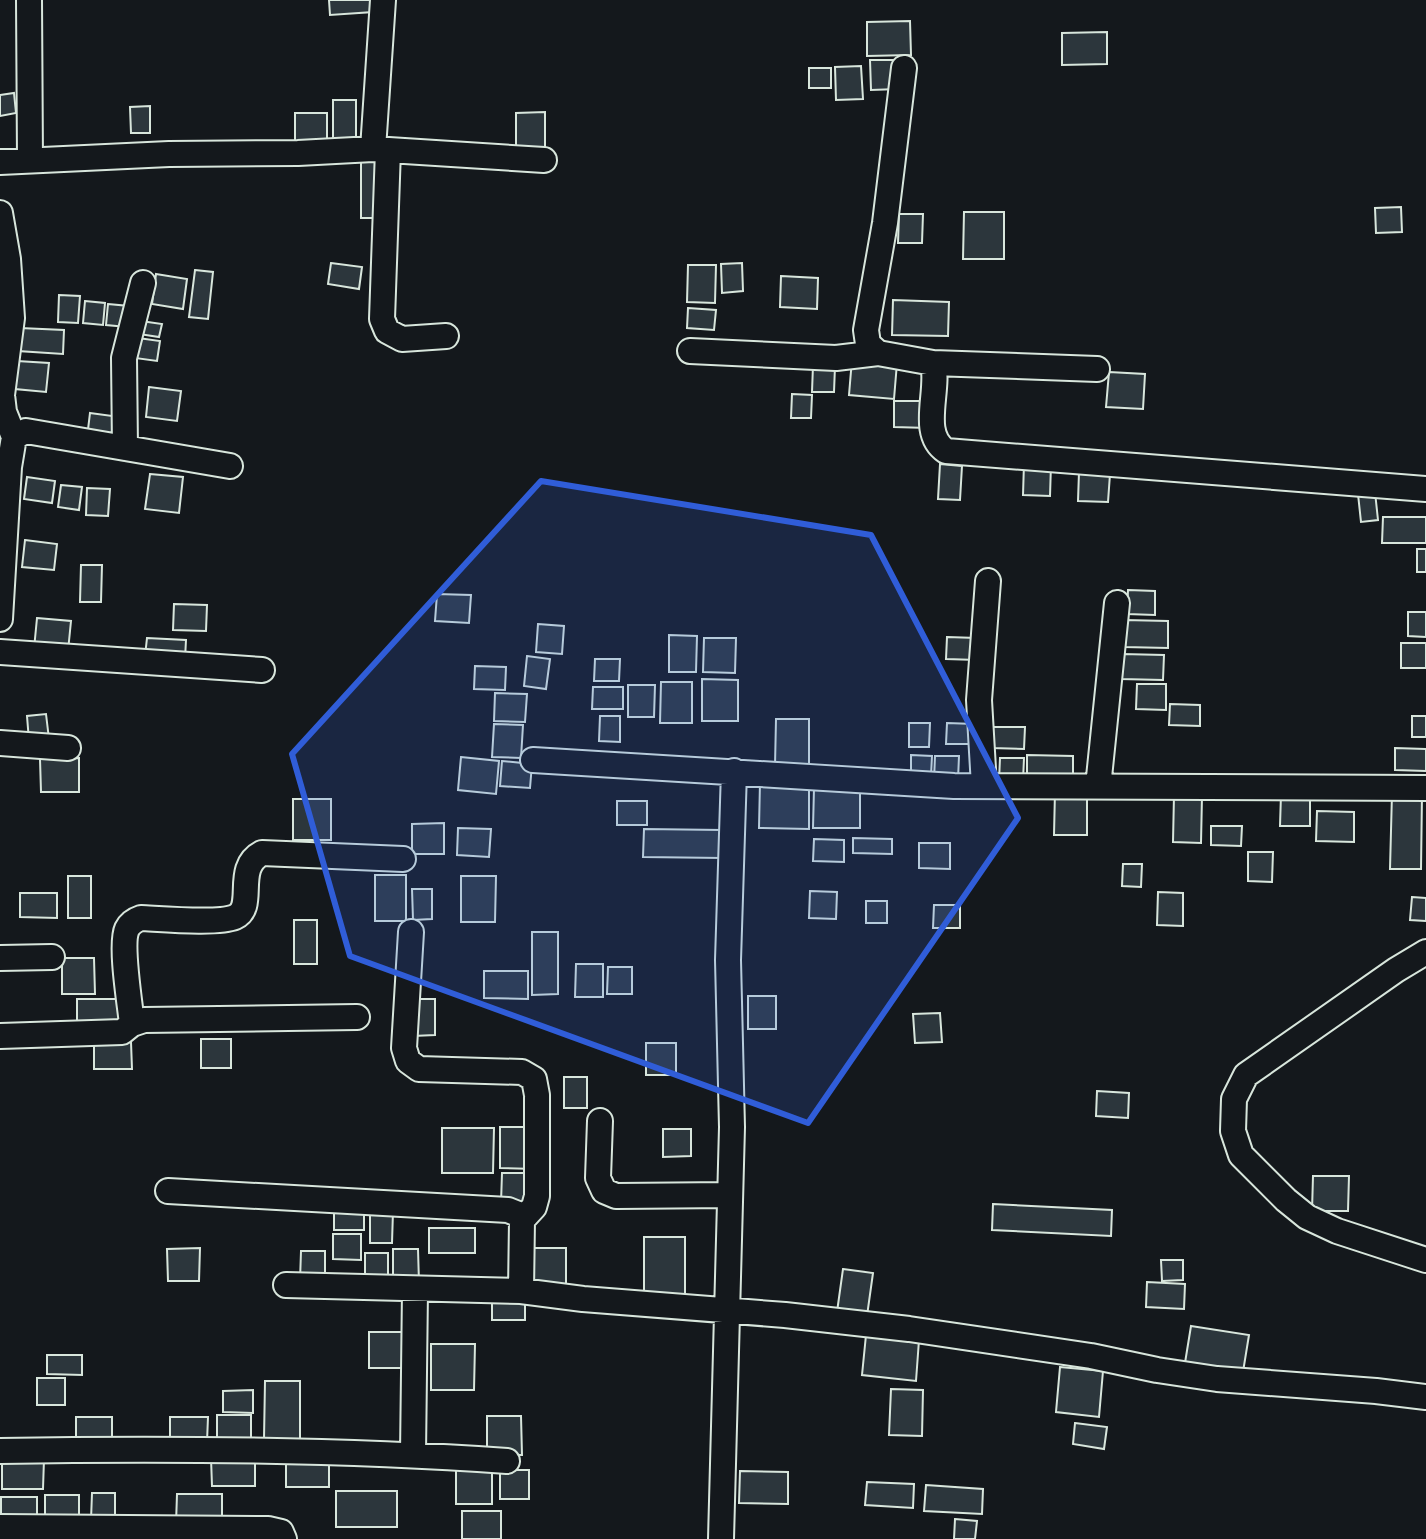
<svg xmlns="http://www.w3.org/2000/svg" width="1426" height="1539" viewBox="0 0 1426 1539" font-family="Overpass,sans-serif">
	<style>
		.building { fill: #2c363c; stroke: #d8e6dc; stroke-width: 2 }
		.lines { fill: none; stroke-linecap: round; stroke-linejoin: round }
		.street-casing { stroke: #d8e6dc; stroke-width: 28 }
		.street { stroke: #14181c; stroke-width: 24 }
		.marked { fill: #305dd8; fill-opacity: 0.2; stroke: #305dd8; stroke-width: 6; stroke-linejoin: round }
	</style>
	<rect width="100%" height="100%" fill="#14181c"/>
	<path class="building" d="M329 0H372L373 12 330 15Z
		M910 21 911 55 867 56V22Z
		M1107 32V64L1062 65V33Z
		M870 60H897L898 89 871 90Z
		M861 66 863 99 836 100 835 67Z
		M809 68H831V88H809Z
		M14 93 16 113 0 116V95Z
		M333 100H356V141H333Z
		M150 106V133H131L130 107Z
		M545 112V149H516V113Z
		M295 113H327V145H295Z
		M361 162H381V218H361Z
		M1401 207 1402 232 1376 233 1375 208Z
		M964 212H1004V259H963Z
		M899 214H923L922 243H898Z
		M331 263 362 267 359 289 328 284Z
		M742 263 743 291 722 293 721 264Z
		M688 265H716L715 303 687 302Z
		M195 270 213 272 208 319 189 317Z
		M156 274 187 279 183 309 152 304Z
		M781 276 818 278 817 309 780 307Z
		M59 295 80 296 78 323 58 322Z
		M893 300 949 302 948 336 892 335Z
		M85 301 105 303 103 325 83 323Z
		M108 304 129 306 127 327 106 325Z
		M688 308 716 310 714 330 687 328Z
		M141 321 162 324 159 337 139 334Z
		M20 328 64 330 63 354 18 351Z
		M138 338 160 341 157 361 135 358Z
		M852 359 897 363 894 399 849 395Z
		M17 361 49 363 46 392 15 389Z
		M813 365 835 366 834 392H812Z
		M1109 372 1145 374 1143 409 1106 407Z
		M149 387 181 391 177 421 146 417Z
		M792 394 812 395 811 418H791Z
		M894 401H928V428L894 427Z
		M90 413 120 417 117 442 87 438Z
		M1024 463 1051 464 1050 496 1023 495Z
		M940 464 962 466 960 500 938 499Z
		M1079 472 1110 474 1108 502 1078 501Z
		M150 474 183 477 179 513 145 509Z
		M27 477 55 481 52 503 24 499Z
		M61 485 82 487 79 510 58 507Z
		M87 488 110 489 108 516 86 515Z
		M1375 492 1378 520 1361 522 1358 494Z
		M1383 517H1426V543H1382Z
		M25 540 57 544 54 570 22 567Z
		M1417 549H1426V572H1417Z
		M81 565H102L101 602H80Z
		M1128 590 1155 591V615L1127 614Z
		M437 594 471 595 469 623 435 621Z
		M174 604 207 605 206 631 173 630Z
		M1408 612H1426V637L1408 636Z
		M37 618 71 621 68 651 34 649Z
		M1124 620 1168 621V648L1124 647Z
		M538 624 564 626 562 654 536 652Z
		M669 635 697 636 696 672H669Z
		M947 637 977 638V660L946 659Z
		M147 638 186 640 185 659 145 656Z
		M704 638H736L735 673 703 672Z
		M1401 643H1426V668H1401Z
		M1122 654 1164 655 1163 680 1121 679Z
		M527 656 550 659 546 689 524 686Z
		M595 659H620L619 681H594Z
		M475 666 506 667 505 690 474 689Z
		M702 679 738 680V721H702Z
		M661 682H692V723H660Z
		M1137 684H1166V710L1136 709Z
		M628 685H655L654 717H628Z
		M593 687H623V709H592Z
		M495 693 527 694 525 722 494 721Z
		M1170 704 1200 705V726L1169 725Z
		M46 714 49 739 29 741 27 716Z
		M600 716H620V742L599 741Z
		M1412 716H1426V737H1412Z
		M776 719H809V766H775Z
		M909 723H930L929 747H909Z
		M947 723 974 724V744H946Z
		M494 724 523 725 521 758 492 757Z
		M993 727H1025L1024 749 992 748Z
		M1395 748 1426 749V771L1395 770Z
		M911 755 932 756 931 776H911Z
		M1027 755 1073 756V780H1027Z
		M935 756H959L958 780H934Z
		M461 757 499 761 496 794 458 790Z
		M79 758V792H41L40 759Z
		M1000 758H1024L1023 781H999Z
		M502 761 532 764 530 788 500 786Z
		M760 782H809V829L759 828Z
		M814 788 860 789V828H813Z
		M1055 791H1087V835H1054Z
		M1392 793 1422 794 1421 869H1390Z
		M1281 794H1310V826H1280Z
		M1174 795 1202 796 1201 843 1173 842Z
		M293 799H331V840H293Z
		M617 801H647V825H617Z
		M1317 811 1354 812V842L1316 841Z
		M444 823V854H412V824Z
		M1211 826H1242L1241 846 1211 845Z
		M458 828 491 829 489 857 457 855Z
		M644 829 722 830V858L643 857Z
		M853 838 892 839V854L853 853Z
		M814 839 844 840V862L813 861Z
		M919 843H950V869L919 868Z
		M1248 852H1273L1272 882 1248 881Z
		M1123 864H1142L1141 887 1122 886Z
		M375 875H406V921H375Z
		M68 876H91V918H68Z
		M461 876H496L495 922H461Z
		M412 889H432V919L413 920Z
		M810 891 837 892 836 919 809 918Z
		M1158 892 1183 893V926L1157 925Z
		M20 893H57V918L20 917Z
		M1412 897 1426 898V921L1410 920Z
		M866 901H887V923H866Z
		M934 905H960V928H933Z
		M294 920H317V964H294Z
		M532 932H558V994L532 995Z
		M62 958H94L95 994H62Z
		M576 964H603V997H575Z
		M608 967H632V994H607Z
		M484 971H528V999L484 998Z
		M748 996H776V1029H748Z
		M77 999H120V1026H77Z
		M413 999H435V1035L413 1036Z
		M940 1013 942 1042 915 1043 913 1014Z
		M201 1039H231V1068H201Z
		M94 1042H131L132 1069H94Z
		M646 1043H676V1075H646Z
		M564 1077H587V1108H564Z
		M1097 1091 1129 1093 1128 1118 1096 1116Z
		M500 1127H535V1169L500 1168Z
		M442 1128H494L493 1173H442Z
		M663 1129H691V1156L663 1157Z
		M502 1173H533V1204L501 1203Z
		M1313 1176H1349L1348 1211H1312Z
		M334 1204H364V1230H334Z
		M993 1204 1112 1210 1111 1236 992 1230Z
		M370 1210 393 1211 392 1243H370Z
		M429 1228H475V1253H429Z
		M333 1234H361V1260L333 1259Z
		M644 1237H685V1295H644Z
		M200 1248 199 1281H168L167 1249Z
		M529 1248H566V1286H529Z
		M393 1249H418L419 1283H393Z
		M301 1251H325V1281H300Z
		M365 1253H388V1283H365Z
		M1161 1260H1183V1280L1162 1281Z
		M843 1269 873 1273 867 1316 837 1312Z
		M1147 1282 1185 1284 1184 1309 1146 1307Z
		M492 1296H525V1320H492Z
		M1191 1326 1249 1335 1242 1378 1184 1369Z
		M369 1332H404V1368H369Z
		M866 1335 919 1340 916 1381 862 1375Z
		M431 1344H475L474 1390H431Z
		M47 1355H82V1375L47 1374Z
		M1060 1367 1103 1371 1099 1417 1056 1412Z
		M37 1378H65V1405H37Z
		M265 1381H300V1439H264Z
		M891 1389 923 1390 922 1436 889 1435Z
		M253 1390V1413L223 1412V1391Z
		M217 1415H251V1444H217Z
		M487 1416H521L522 1455H487Z
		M76 1417H112V1442H76Z
		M170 1417H208L207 1442 170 1443Z
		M1075 1423 1107 1427 1104 1449 1073 1444Z
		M211 1458H255V1486H212Z
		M2 1459H44L43 1489H2Z
		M286 1459H329V1487H286Z
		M456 1468H492V1504H456Z
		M500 1470H529V1499H500Z
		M740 1471 788 1472V1504L739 1503Z
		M867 1482 914 1484 913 1508 865 1505Z
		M926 1485 983 1489 982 1514 924 1511Z
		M336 1491H397V1527H336Z
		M92 1493H115V1520H91Z
		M177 1494H222V1524H176Z
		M45 1495H79V1520H45Z
		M1 1497H37V1523H1Z
		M462 1511H501V1539H462Z
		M955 1519 977 1521 975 1539H954Z"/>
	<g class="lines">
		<g class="street-casing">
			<path id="street" d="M29 0 30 160
				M904 68 885 223 866 330 868 344 878 353 933 363C940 391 919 433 946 451L1426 489
				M373 149 383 0
				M388 150 382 319 387 331 402 339 446 336
				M0 162 169 154 298 153 373 149 544 160
				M0 213 8 259 12 318 2 395 4 412 14 437
				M690 351 836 358 878 353
				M933 363 1097 369
				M125 448 124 358 143 283
				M0 619 9 467 14 437 26 431 230 466
				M0 652 262 670
				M0 743 68 748
				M533 760 954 786 1426 788
				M984 786 979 700 988 581
				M1098 787 1117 603
				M411 932 404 1048 408 1061 419 1069 522 1072 534 1079 537 1095V1196L534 1207 522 1220
				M1426 952 1396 970 1246 1075 1234 1099 1233 1131 1241 1155 1286 1200 1307 1217 1337 1231 1426 1260
				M0 958 52 957
				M132 1024C130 1005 120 944 127 929 130 923 135 920 141 918 162 919 219 924 235 917 257 907 233 868 262 853L403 859
				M0 1036 122 1032 132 1024 144 1020 357 1017
				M600 1121 598 1178 604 1191 616 1196 730 1195
				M168 1191 508 1210 518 1214 522 1220 521 1291
				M286 1285 521 1291 583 1299 785 1315 909 1329 1091 1356 1157 1370 1217 1379 1376 1391 1426 1397
				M0 1451C170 1448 338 1449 507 1461
				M413 1454 415 1290
				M0 1527 268 1529 281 1532 284 1539
				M721 1539 732 1127 728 960 734 771"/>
		</g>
		<use href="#street" class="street"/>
	</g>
	<path class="marked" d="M541 481 871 535 1018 818 808 1123 350 956 292 754Z"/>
</svg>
